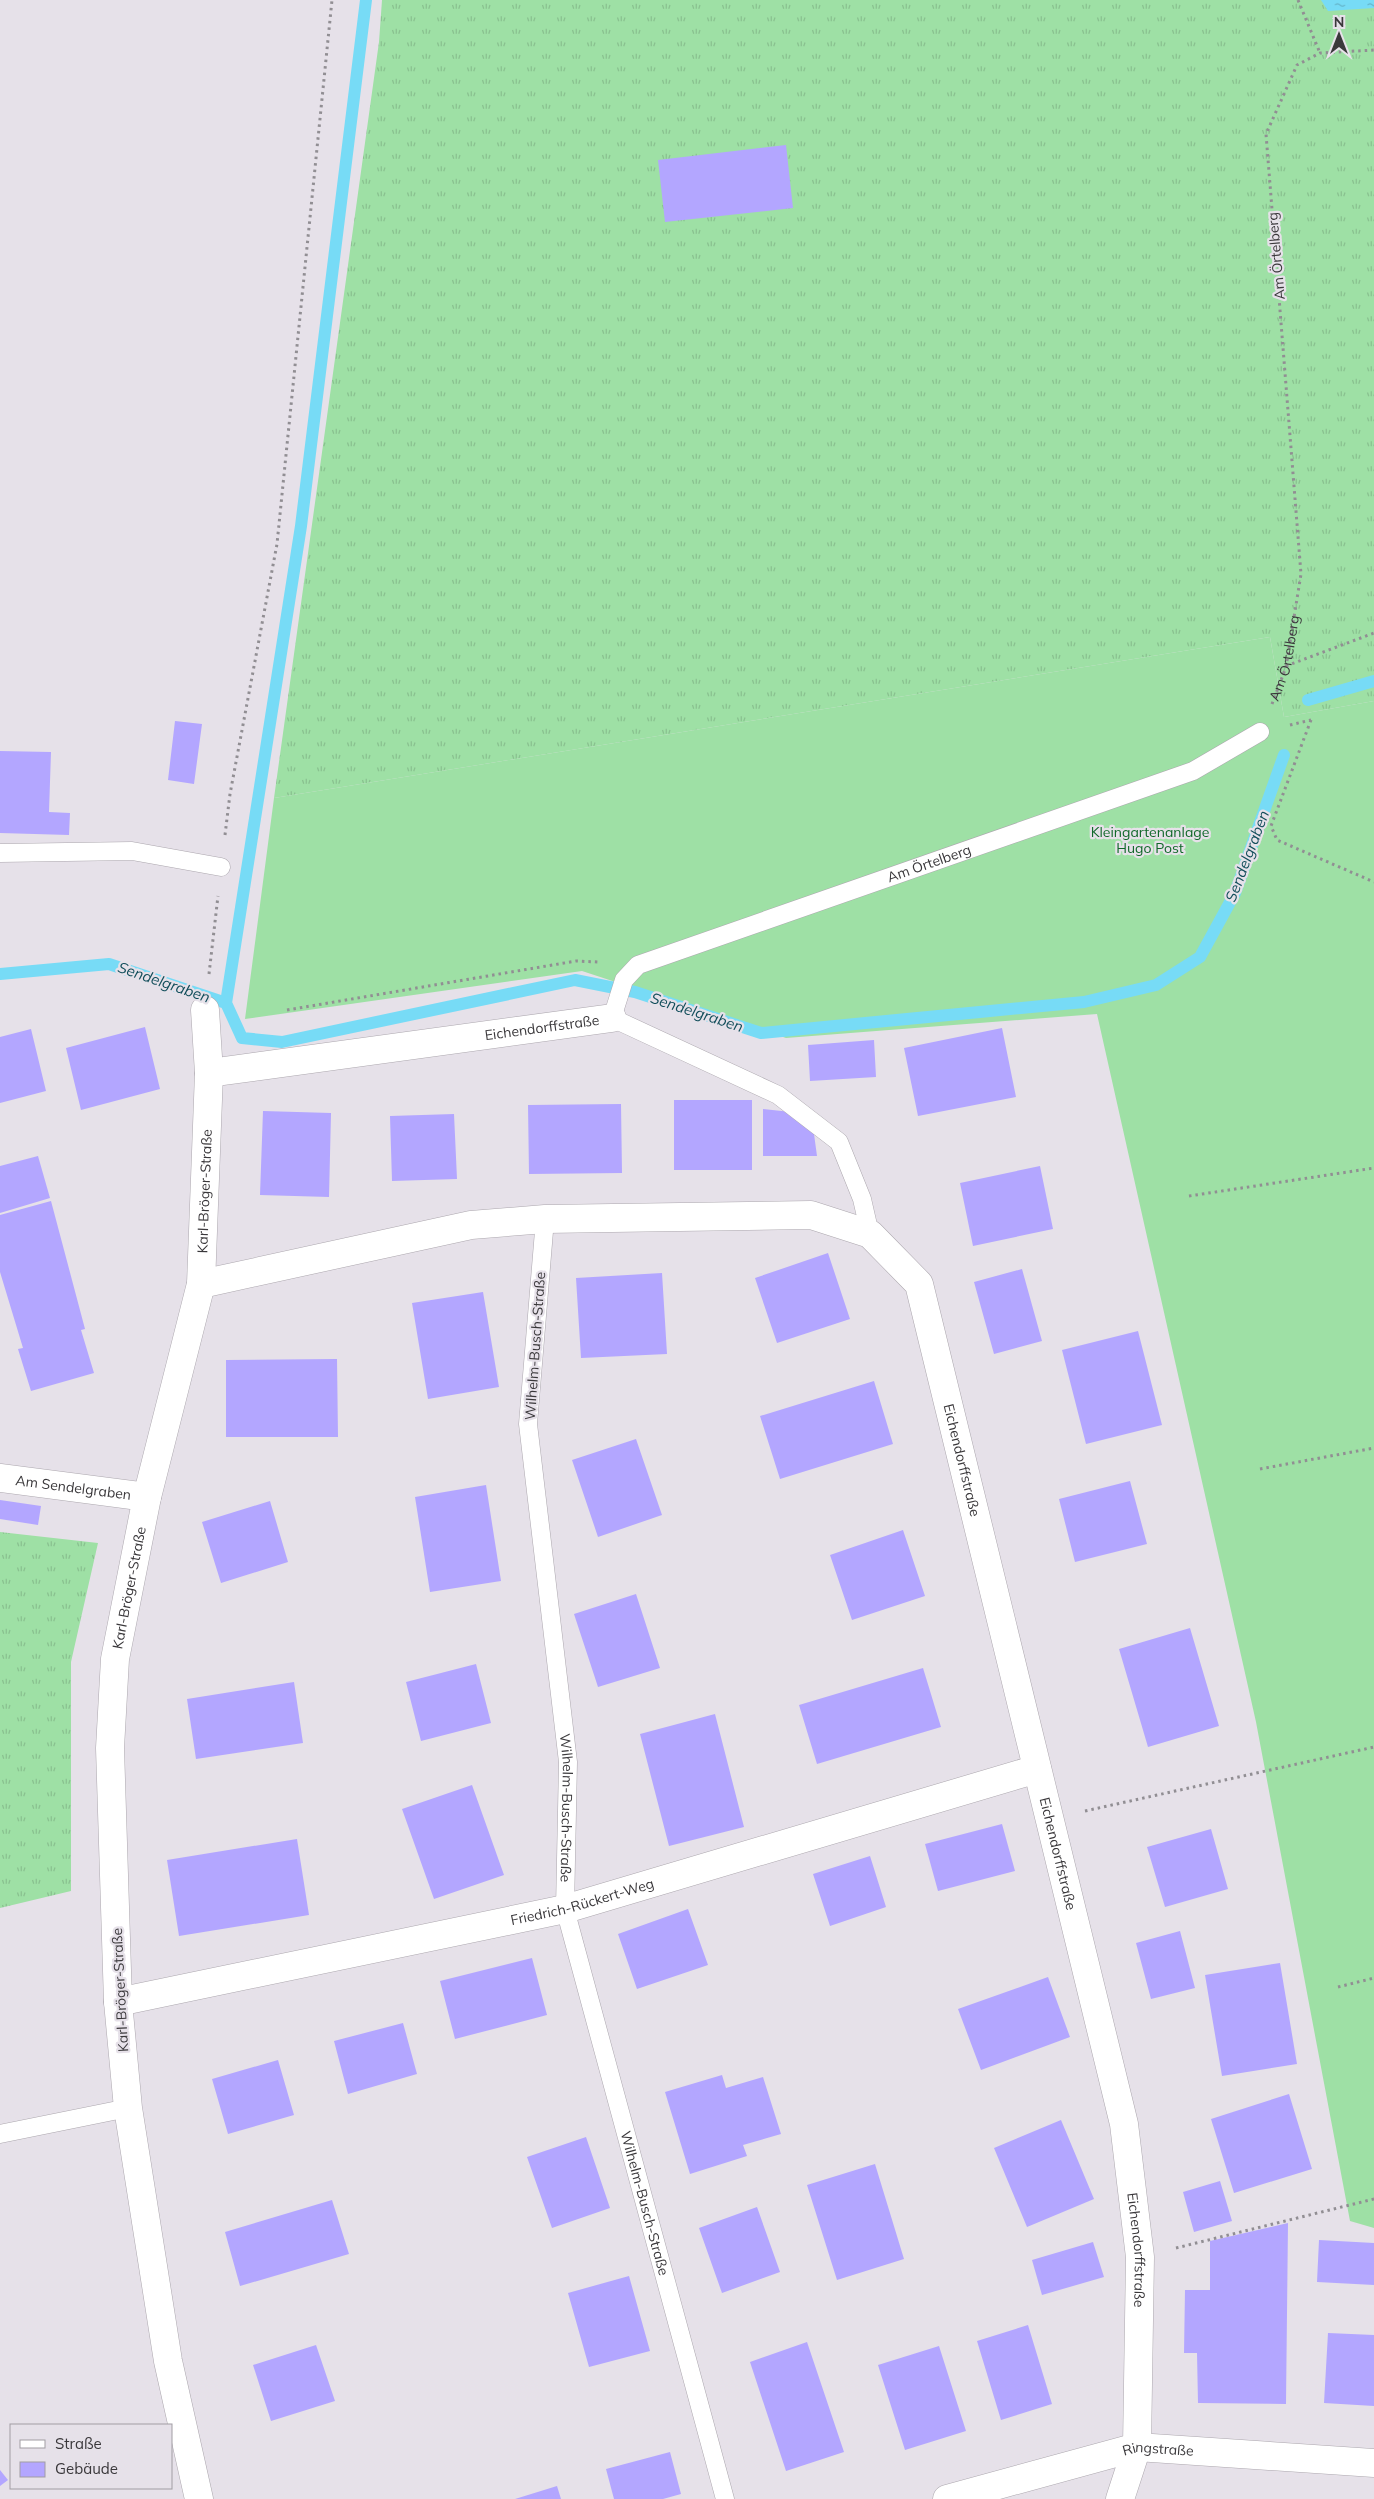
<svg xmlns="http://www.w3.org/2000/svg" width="1374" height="2499" viewBox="0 0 1374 2499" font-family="Mulish,sans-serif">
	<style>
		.grass { fill: url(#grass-tufts) }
		.garden { fill: #9ee0a5 }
		.water { fill: url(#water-ripples) }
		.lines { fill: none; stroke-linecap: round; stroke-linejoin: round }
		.stream { stroke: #77dbf6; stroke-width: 12 }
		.building { fill: #b3a6ff }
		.service-casing { stroke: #aca7ae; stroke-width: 19 }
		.minor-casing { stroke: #aca7ae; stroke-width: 29 }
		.path { stroke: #918e93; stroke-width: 3; stroke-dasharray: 2.5 4; stroke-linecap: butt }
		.service { stroke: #fff; stroke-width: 18 }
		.minor { stroke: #fff; stroke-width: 28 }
		.labels { text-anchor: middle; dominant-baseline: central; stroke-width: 4.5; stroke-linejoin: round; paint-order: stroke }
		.street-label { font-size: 14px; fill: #3a383b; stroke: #e6e1e9 }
		.park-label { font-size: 14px; fill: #106829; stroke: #e6e1e9 }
		.water-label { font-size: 15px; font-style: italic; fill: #114d5a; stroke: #e6e1e9 }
	</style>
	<defs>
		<pattern id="grass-tufts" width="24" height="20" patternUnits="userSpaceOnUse" patternTransform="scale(1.25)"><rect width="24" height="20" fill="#9ee0a5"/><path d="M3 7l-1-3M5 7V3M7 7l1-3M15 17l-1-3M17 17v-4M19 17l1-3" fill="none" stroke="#89c18f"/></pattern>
		<pattern id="water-ripples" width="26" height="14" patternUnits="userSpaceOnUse" patternTransform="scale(1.25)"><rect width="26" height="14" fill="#77dbf6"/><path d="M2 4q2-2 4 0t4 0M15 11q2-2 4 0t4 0" fill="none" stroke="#63b3c8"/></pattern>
	</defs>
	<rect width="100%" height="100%" fill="#e6e1e9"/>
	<path class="grass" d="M382 0H1374V701L1284 717 1270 637 274 798 379 42Z
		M0 1532 98 1543 71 1662V1891L0 1908Z"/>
	<path class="garden" d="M1270 637 1284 717 1374 701V2228L1350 2221 1256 1722 1097 1014 786 1038 582 971 245 1019 274 798Z"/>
	<path class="water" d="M1321 0H1374V8L1328 11Z"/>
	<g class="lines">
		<path class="stream" d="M1308 700 1374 681
			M0 974 109 964 226 1003 242 1038 282 1042 575 980 635 992 761 1033 1084 1002 1156 985 1200 957 1235 893 1284 755
			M226 1003 301 526 366 0"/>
	</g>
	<path class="building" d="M786 145 793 208 665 222 658 160Z
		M175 721 202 724 194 784 168 780Z
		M0 751 51 752 49 812 70 813 69 835 0 833Z
		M145 1027 160 1089 81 1110 66 1048Z
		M1002 1028 1016 1097 918 1116 904 1048Z
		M31 1029 46 1091 0 1103V1037Z
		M874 1040 876 1077 810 1081 808 1045Z
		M674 1100H752V1170H674Z
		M621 1104 622 1173 529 1174 528 1105Z
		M763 1109 791 1112 814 1134 817 1156H763Z
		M263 1111 331 1113 329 1197 260 1195Z
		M454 1114 457 1179 392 1181 390 1116Z
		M38 1156 50 1198 0 1213V1166Z
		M1040 1166 1053 1229 973 1246 960 1183Z
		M51 1201 85 1329 81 1330 94 1373 31 1391 18 1349 23 1348 0 1272V1215Z
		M828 1253 850 1319 777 1343 755 1278Z
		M1022 1269 1042 1341 994 1354 974 1282Z
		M662 1273 667 1354 581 1358 576 1278Z
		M483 1292 499 1387 428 1399 412 1303Z
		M1138 1331 1162 1425 1086 1444 1062 1350Z
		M337 1359 338 1437H226V1360Z
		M874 1381 893 1444 780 1479 760 1416Z
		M636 1439 662 1515 598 1537 572 1460Z
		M1130 1481 1147 1544 1075 1562 1059 1499Z
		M486 1485 501 1581 430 1592 415 1497Z
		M0 1500 41 1506 38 1525 0 1519Z
		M270 1501 288 1562 221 1583 202 1522Z
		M903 1530 925 1596 852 1620 830 1555Z
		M636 1594 660 1668 598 1687 574 1614Z
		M1190 1628 1219 1726 1148 1747 1119 1649Z
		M476 1664 491 1723 421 1741 406 1682Z
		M923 1668 941 1727 817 1764 799 1705Z
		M294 1682 303 1743 196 1759 187 1699Z
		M715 1714 744 1827 669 1846 640 1734Z
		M472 1785 504 1875 434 1899 402 1809Z
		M1002 1824 1015 1871 938 1891 925 1844Z
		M1211 1829 1228 1889 1165 1907 1147 1847Z
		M297 1839 309 1915 179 1936 167 1860Z
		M870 1856 886 1907 830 1926 813 1874Z
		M688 1909 708 1965 637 1989 618 1934Z
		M1180 1931 1195 1988 1151 1999 1136 1943Z
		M532 1958 547 2015 455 2039 440 1981Z
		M1280 1963 1297 2064 1222 2076 1205 1975Z
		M1048 1977 1070 2037 981 2070 958 2009Z
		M403 2023 417 2074 348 2094 334 2041Z
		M278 2060 294 2115 228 2134 212 2079Z
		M722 2075 726 2088 763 2077 781 2134 743 2145 747 2156 690 2174 665 2092Z
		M1289 2094 1312 2169 1234 2193 1211 2119Z
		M1061 2120 1094 2199 1027 2227 994 2148Z
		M586 2137 610 2208 552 2228 527 2157Z
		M875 2164 904 2259 837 2280 807 2185Z
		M1220 2181 1232 2221 1194 2232 1183 2192Z
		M332 2200 349 2254 240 2286 225 2232Z
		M757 2207 780 2272 722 2293 699 2228Z
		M1288 2223 1286 2404 1198 2403 1197 2353H1184L1185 2290H1210V2241Z
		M1319 2240 1374 2243V2285L1317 2282Z
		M1093 2242 1104 2277 1042 2295 1032 2260Z
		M629 2276 650 2351 589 2367 568 2293Z
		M1028 2325 1052 2404 1001 2420 977 2341Z
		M1328 2333 1374 2335V2406L1324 2403Z
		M807 2342 844 2452 786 2471 750 2362Z
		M316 2345 335 2401 271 2421 253 2365Z
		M939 2346 966 2431 905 2450 878 2365Z
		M670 2452 681 2494 663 2499H614L606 2469Z
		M0 2470 8 2480 0 2486Z
		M557 2486 561 2499H515Z"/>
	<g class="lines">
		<g class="service-casing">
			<g id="service">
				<path d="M0 853 132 851 221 867"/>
				<path id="s2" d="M545 1219 528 1424 568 1762 565 1909 725 2499"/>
				<path id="s3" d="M870 1234 862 1199 839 1142 778 1095 612 1018 624 980 638 965 1193 771 1260 732"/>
				<path d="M0 2134 128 2108"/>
			</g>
		</g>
		<g class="minor-casing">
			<g id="minor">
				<path id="s4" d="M209 1073 612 1018"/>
				<path id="s5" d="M201 1284 471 1225 545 1219 811 1215 870 1234 919 1284 1124 2124 1140 2257 1137 2447 1120 2499"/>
				<path id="s6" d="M0 1478 147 1497"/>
				<path id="s7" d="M118 2002 565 1909 1037 1769"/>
				<path id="s8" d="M199 2499 168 2361 128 2108 118 2002 110 1748 115 1659 147 1497 201 1284 209 1073 205 1010"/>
				<path id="s9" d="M947 2499 1137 2447 1374 2463"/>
			</g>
		</g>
		<g class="path">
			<path d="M1298 0 1320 53"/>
			<path d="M1286 666 1374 633"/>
			<path id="s1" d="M1272 704 1286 667 1301 574 1266 134 1297 65 1320 53 1374 50"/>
			<path d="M1311 720 1271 826 1277 840 1374 882"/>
			<path d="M1290 725 1311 720"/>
			<path d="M225 835 230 794 277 544 332 0"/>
			<path d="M209 974 218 896"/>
			<path d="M287 1010 576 961 598 962"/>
			<path d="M1189 1196 1374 1168"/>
			<path d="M1260 1469 1374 1448"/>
			<path d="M1085 1811 1374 1747"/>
			<path d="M1338 1987 1374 1978"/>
			<path d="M1176 2248 1374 2199"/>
		</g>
		<use href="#service" class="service"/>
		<use href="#minor" class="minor"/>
	</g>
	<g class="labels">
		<g class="street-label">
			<text transform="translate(1276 256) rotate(-95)">Am Örtelberg</text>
			<text stroke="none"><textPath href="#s1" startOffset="48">Am Örtelberg</textPath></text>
			<text stroke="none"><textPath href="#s3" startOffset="726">Am Örtelberg</textPath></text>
			<text stroke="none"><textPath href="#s4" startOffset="336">Eichendorffstraße</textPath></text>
			<text stroke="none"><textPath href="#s8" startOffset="1325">Karl-Bröger-Straße</textPath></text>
			<text transform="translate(535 1346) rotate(-86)">Wilhelm-Busch-Straße</text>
			<text stroke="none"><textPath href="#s5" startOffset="930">Eichendorffstraße</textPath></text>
			<text stroke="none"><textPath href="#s6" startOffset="74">Am Sendelgraben</textPath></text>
			<text stroke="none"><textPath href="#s8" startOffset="920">Karl-Bröger-Straße</textPath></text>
			<text stroke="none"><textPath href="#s2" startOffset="592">Wilhelm-Busch-Straße</textPath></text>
			<text stroke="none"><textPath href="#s5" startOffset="1335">Eichendorffstraße</textPath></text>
			<text stroke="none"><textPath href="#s7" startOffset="475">Friedrich-Rückert-Weg</textPath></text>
			<text transform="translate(120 1990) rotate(-93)">Karl-Bröger-Straße</text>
			<text stroke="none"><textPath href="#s2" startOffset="998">Wilhelm-Busch-Straße</textPath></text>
			<text stroke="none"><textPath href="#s5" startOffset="1740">Eichendorffstraße</textPath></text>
			<text stroke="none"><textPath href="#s9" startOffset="218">Ringstraße</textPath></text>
		</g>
		<g class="park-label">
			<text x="1150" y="832">Kleingartenanlage<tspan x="1150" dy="16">Hugo Post</tspan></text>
		</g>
		<g class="water-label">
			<text transform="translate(1247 856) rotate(-69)">Sendelgraben</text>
			<text transform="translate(164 982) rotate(19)">Sendelgraben</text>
			<text transform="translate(697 1012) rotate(18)">Sendelgraben</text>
		</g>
	</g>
	<rect x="10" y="2424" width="162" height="65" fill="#e6e1e9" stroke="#a19da3"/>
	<rect x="20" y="2440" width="25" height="8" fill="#ffffff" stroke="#a19da3"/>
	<text x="55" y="2449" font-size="15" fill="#3a383b">Straße</text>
	<rect x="20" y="2462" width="25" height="15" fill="#b3a6ff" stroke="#a19da3"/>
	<text x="55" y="2474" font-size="15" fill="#3a383b">Gebäude</text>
	<g transform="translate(1339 35)" stroke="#e6e1e9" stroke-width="4" paint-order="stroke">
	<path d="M0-4L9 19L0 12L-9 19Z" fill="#3a383b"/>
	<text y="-8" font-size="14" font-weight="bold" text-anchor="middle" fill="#3a383b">N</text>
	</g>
</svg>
